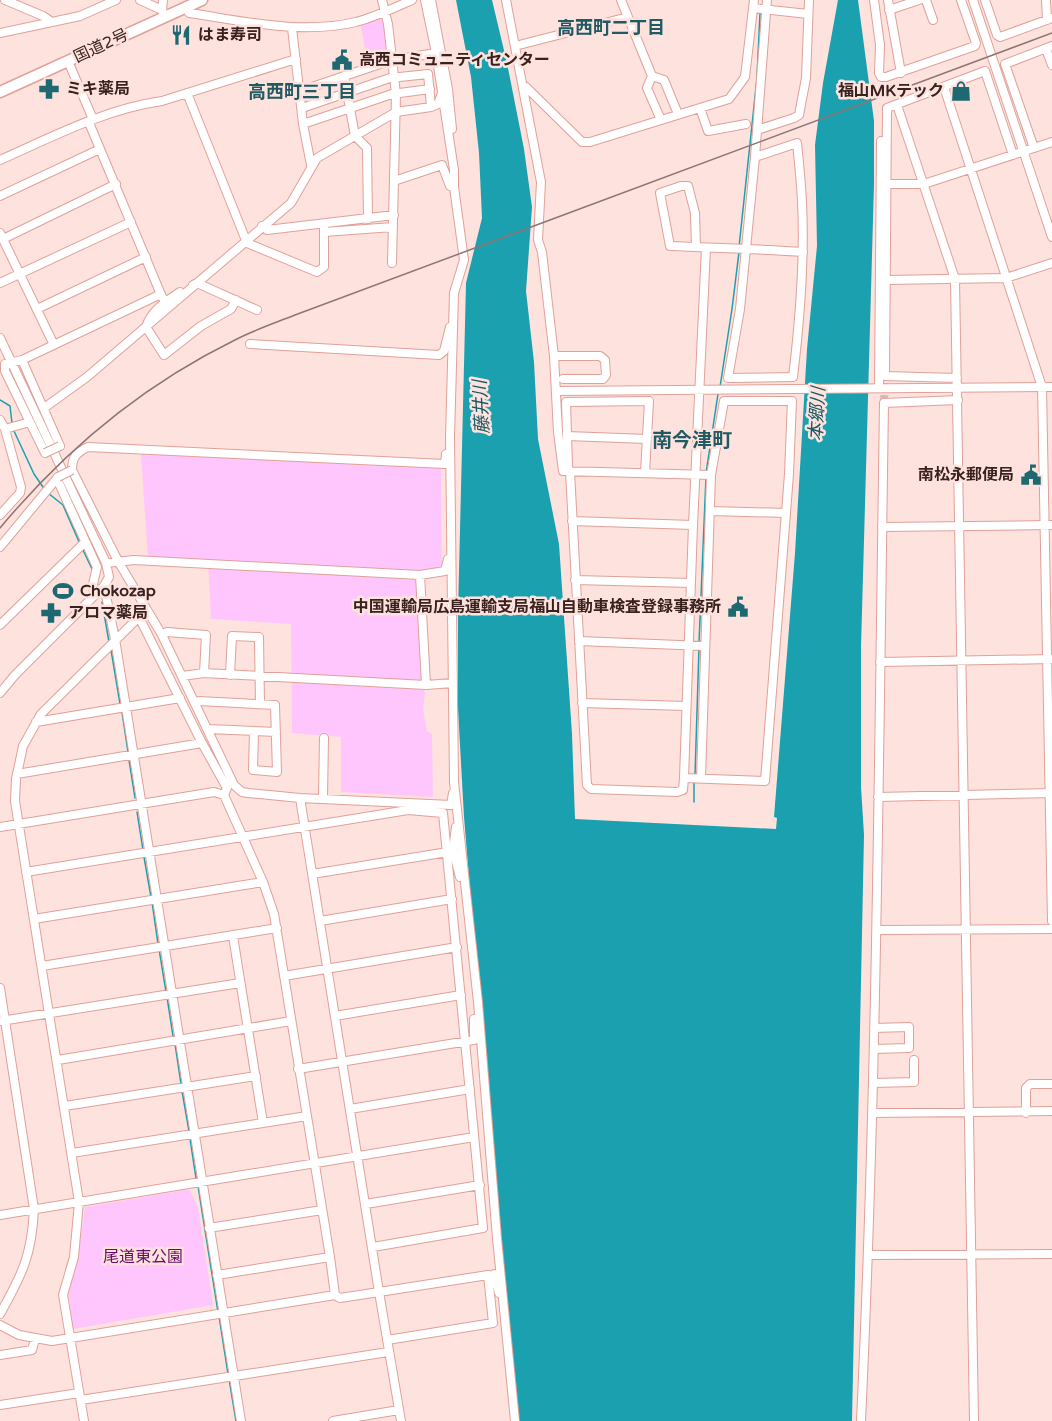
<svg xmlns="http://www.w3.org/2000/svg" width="1052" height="1421" viewBox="0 0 1052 1421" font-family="'Varela Round','Noto Sans JP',sans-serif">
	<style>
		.green { fill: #ffc6fd }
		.water { fill: #1ba0af }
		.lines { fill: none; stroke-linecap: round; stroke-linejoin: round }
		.stream { stroke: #1ba0af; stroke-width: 1.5 }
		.minor-tunnel { stroke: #d7bbb8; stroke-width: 8; stroke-dasharray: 8 4; stroke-linecap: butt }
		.minor-casing { stroke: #e1a098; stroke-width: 10 }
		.highway-casing { stroke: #e1a098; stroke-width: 13 }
		.minor { stroke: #fff; stroke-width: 8 }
		.highway { stroke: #fff; stroke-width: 10 }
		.rail { stroke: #8f7572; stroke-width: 1.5 }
		.minor-bridge-casing { stroke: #e1a098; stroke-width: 10; stroke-linecap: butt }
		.minor-bridge { stroke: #fff; stroke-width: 8 }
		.labels { text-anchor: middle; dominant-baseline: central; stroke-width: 5; stroke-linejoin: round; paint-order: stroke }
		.poi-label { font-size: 16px; font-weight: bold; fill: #39211e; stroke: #fee2de; text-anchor: start }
		.street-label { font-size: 16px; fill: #39211e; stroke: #fee2de }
		.park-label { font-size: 16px; fill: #68096a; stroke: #fee2de }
		.neighbourhood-label { font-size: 18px; font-weight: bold; fill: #205a62; stroke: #fee2de }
		.water-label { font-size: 18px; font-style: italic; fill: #155861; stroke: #fee2de }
		.quarter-label { font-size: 20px; font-weight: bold; fill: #205a62; stroke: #fee2de }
	</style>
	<rect width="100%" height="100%" fill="#fee2de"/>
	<path class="green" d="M384 15 391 55 368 64 360 23Z
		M141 454 441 466 442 568 419 574 421 683 425 693 423 710 427 731 432 734 433 797 341 792V737L292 733 291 624 211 619 208 562 148 558Z
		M185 1190H190L198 1208 213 1305 73 1329 68 1292 79 1249 85 1207Z"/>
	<path class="water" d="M456 0H492L507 63 524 149 532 207 526 291 534 362 538 439 559 544 572 734 575 819 776 829 777 818 774 817 795 553 807 349 817 246 815 145 823 83 838 0H858L874 121V184L861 647V787L864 835 852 1421H518L485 1071 464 817 458 709V612L466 283 482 218 479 153 471 77Z"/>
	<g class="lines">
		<path class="stream" d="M739 247 757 78 760 13
			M720 387 732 309 739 252
			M0 400 10 406 12 423
			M14 431 34 474 45 490
			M706 473 718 394
			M48 493 63 505 80 544
			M82 548 93 571
			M102 602 109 642
			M699 643 706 477
			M111 650 120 704
			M122 712 128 752
			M129 760 135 798
			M695 775 699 648
			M694 802V780
			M137 812 143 850
			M144 857 151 897
			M152 902 158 944
			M159 949 166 992
			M167 997 173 1036
			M175 1044 181 1084
			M182 1091 189 1131
			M190 1139 196 1178
			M198 1186 218 1312
			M219 1316 228 1374
			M229 1379 236 1421"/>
		<path class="minor-tunnel" d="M884 403 885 376"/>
		<g class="minor-casing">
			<path id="minor" d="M5 0 43 16 52 22
				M140 0 162 10 165 16
				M382 0 388 24 396 94 392 263
				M425 0 436 53 454 170V187L464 260 454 293 450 437 454 782 478 1002 497 1238 515 1421
				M431 0 448 89 452 129
				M506 0 541 182 538 240 542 252 554 356 558 432 563 471 711 475
				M621 0 652 76
				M874 0 880 45 879 73 881 77H886L975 46 976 43 961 0
				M888 0 901 73
				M926 0 933 20
				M973 0 1052 237
				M985 0 997 35 1000 37 1052 18
				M1046 0 1047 20
				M186 7 189 13C244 21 301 35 356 22 375 17 394 8 412 0
				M753 8 808 14
				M162 10 163 0
				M889 10 919 0
				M292 28 303 124 311 165
				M0 33 80 16 116 0
				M515 46 628 17
				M1046 49 1052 65
				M68 61 92 117 90 125 100 149 162 297 166 301
				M344 76 355 136 367 148 368 219
				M524 87H526L582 142H590L729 99 745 77 754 0
				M944 87 1042 387 1052 921
				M300 91 392 60 436 53
				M187 93 247 243 317 272 324 267V224
				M897 105 955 279 974 1421
				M302 108 390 78 428 74 431 107
				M700 108 708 131 746 124
				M661 120 647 88 652 76 664 80 678 114
				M303 124 392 94 430 89
				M757 130 794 118 799 115 806 78 809 0
				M797 143C799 162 801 182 802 202 805 261 800 319 793 377L728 378 740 309 755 157Z
				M1034 148 1005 64 1052 46
				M755 157 767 0
				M0 160C52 137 105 109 162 101L296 59
				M394 181 442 165 450 186 454 187
				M886 184H924L1052 142
				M0 196 100 149
				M262 226 267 230 394 215
				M324 232 393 227
				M0 233 54 345
				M3 239 116 184
				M696 247 695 213 688 186H681L660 193 670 246C714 248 759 249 803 252
				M886 280 1006 278 1052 263
				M0 283 131 222
				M193 285 197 283 257 310
				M180 292C166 301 151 311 146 327L164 355 201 326 231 309 236 300
				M37 309 146 257
				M0 338 106 563 109 577 104 586 15 675 0 693
				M250 344 439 355 444 351 450 327
				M554 356H600L605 360 606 375 603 379H563
				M22 360 60 446
				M957 378 885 376 887 108 985 71 1013 155
				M879 388 881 141
				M556 391 1052 387
				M44 408 87 377 291 203 317 158 396 112 431 107 438 104 442 93 448 89
				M0 420 5 429 21 487 20 493 0 515
				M5 429 30 422
				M567 436 647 439
				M45 453 5 371V364L22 360 161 294
				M446 454 445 464 88 447C76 453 72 457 72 470L118 561 162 635 234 785 242 792 248 793 300 798 451 805 453 793
				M645 473 649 401 566 402 568 467 570 472 587 785 591 789 677 792 683 790 684 778 693 525 706 248
				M57 479 97 567 93 584 94 596
				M710 511 786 513
				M572 521 693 525
				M882 527 1052 525
				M0 547 58 477
				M106 563 134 560 420 575 445 571 448 559
				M420 575 426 685
				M575 580 691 583
				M104 586 115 639 241 1421
				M0 625 85 542
				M162 635 167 632 206 635 204 673
				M579 641 705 646
				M880 662 1052 659
				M230 675 232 636 259 637 260 704
				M182 676 204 673 426 685 453 683
				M195 703 199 701 275 705 277 772 253 770 254 731
				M582 703 686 706
				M36 722 180 698
				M208 729 276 732
				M17 774 202 743
				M684 778 765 781 789 474 792 401H724L711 475 701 778
				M878 797 1052 793
				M300 798 379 1292 488 1275 493 1323 387 1340
				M323 798 324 738
				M0 827 214 792 224 795 263 882 274 914 330 1257 335 1295
				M453 850 460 877
				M26 872 408 810 443 813 483 1228 373 1247
				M312 874 448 852 453 850 456 827
				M34 919 263 882
				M320 921 452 899
				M877 930 1052 929
				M233 936 263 1123
				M42 966 277 928
				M284 976 457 947
				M0 988 34 1209C32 1255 22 1275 0 1314
				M335 1016 461 995
				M1 1021 240 983
				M874 1049 909 1048V1027L874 1028
				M58 1060 291 1021
				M298 1069 474 1040V1019
				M873 1083 914 1082V1060
				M65 1106 256 1076
				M350 1109 470 1089
				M872 1113 1052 1111
				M1026 1113V1088L1030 1084H1052
				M72 1153 307 1116
				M366 1204 480 1185
				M0 1215 474 1137
				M209 1228 322 1210
				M869 1255 1052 1254
				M494 1274 499 1293
				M217 1275 330 1257
				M0 1325 19 1335 52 1341 335 1295 340 1298 379 1292 401 1421
				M0 1355 32 1350 35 1339
				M81 1400 388 1352
				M0 1405 79 1393
				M84 1421 63 1295 74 1257 79 1202 15 801 16 779 23 746 41 714 139 617 202 743 227 788 224 795
				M333 1421 399 1410
				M861 1421C877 1082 879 742 884 403L958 400"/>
		</g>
		<g class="highway-casing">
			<path id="highway" d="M0 92 202 0"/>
		</g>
		<use href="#minor" class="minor"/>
		<use href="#highway" class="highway"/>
		<path class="rail" d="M0 528C65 450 143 385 235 340 254 330 275 323 295 315L1052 33"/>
		<g class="minor-bridge-casing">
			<path id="minor-bridge" d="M45 453 60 446
				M58 477 72 470"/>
		</g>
		<use href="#minor-bridge" class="minor-bridge"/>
	</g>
	<defs>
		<g id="restaurant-bare" transform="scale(1.62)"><path d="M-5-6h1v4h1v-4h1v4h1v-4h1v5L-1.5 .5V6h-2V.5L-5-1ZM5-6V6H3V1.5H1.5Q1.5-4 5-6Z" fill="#1e6872" stroke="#fee2de" stroke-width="2.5" paint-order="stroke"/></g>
		<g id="civic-bare" transform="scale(1.62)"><path d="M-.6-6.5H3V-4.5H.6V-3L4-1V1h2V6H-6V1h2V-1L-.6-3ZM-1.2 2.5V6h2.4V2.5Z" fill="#1e6872" stroke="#fee2de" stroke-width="2.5" paint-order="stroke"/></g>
		<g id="pharmacy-bare" transform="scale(1.62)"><path d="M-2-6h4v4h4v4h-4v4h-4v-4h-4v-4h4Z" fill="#1e6872" stroke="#fee2de" stroke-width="2.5" paint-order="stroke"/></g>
		<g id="shop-bare" transform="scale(1.62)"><path d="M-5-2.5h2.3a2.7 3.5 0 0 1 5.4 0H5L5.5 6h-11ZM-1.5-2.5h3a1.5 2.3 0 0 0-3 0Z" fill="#1e6872" stroke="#fee2de" stroke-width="2.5" paint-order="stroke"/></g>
		<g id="stadium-bare" transform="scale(1.62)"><path d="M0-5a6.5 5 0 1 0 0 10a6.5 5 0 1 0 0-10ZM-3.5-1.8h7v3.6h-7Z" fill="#1e6872" stroke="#fee2de" stroke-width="2.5" paint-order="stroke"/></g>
	</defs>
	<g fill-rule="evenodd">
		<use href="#restaurant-bare" x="181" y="35"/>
		<use href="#civic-bare" x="342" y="60"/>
		<use href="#pharmacy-bare" x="49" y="89"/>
		<use href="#shop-bare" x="961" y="91"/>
		<use href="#civic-bare" x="1031" y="475"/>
		<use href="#stadium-bare" x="63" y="591"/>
		<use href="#civic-bare" x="738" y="607"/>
		<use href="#pharmacy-bare" x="51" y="613"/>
	</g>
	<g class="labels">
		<g class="poi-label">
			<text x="198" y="35">はま寿司</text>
			<text x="359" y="60">高西コミュニティセンター</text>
			<text x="66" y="89">ミキ薬局</text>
			<text x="944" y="91" text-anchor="end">福山MKテック</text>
			<text x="1014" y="475" text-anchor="end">南松永郵便局</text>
			<text x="80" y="591">Chokozap</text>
			<text x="721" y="607" text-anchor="end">中国運輸局広島運輸支局福山自動車検査登録事務所</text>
			<text x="68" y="613">アロマ薬局</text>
		</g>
		<g class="street-label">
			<text transform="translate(101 46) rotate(-25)">国道2号</text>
		</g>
		<g class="park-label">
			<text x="143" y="1257">尾道東公園</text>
		</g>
		<g class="neighbourhood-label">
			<text x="611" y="28">高西町二丁目</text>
			<text x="302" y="92">高西町三丁目</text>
		</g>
		<g class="water-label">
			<text transform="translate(481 407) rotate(-93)">藤井川</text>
			<text transform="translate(817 414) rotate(-87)">本郷川</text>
		</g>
		<g class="quarter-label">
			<text x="692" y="441">南今津町</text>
		</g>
	</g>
</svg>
